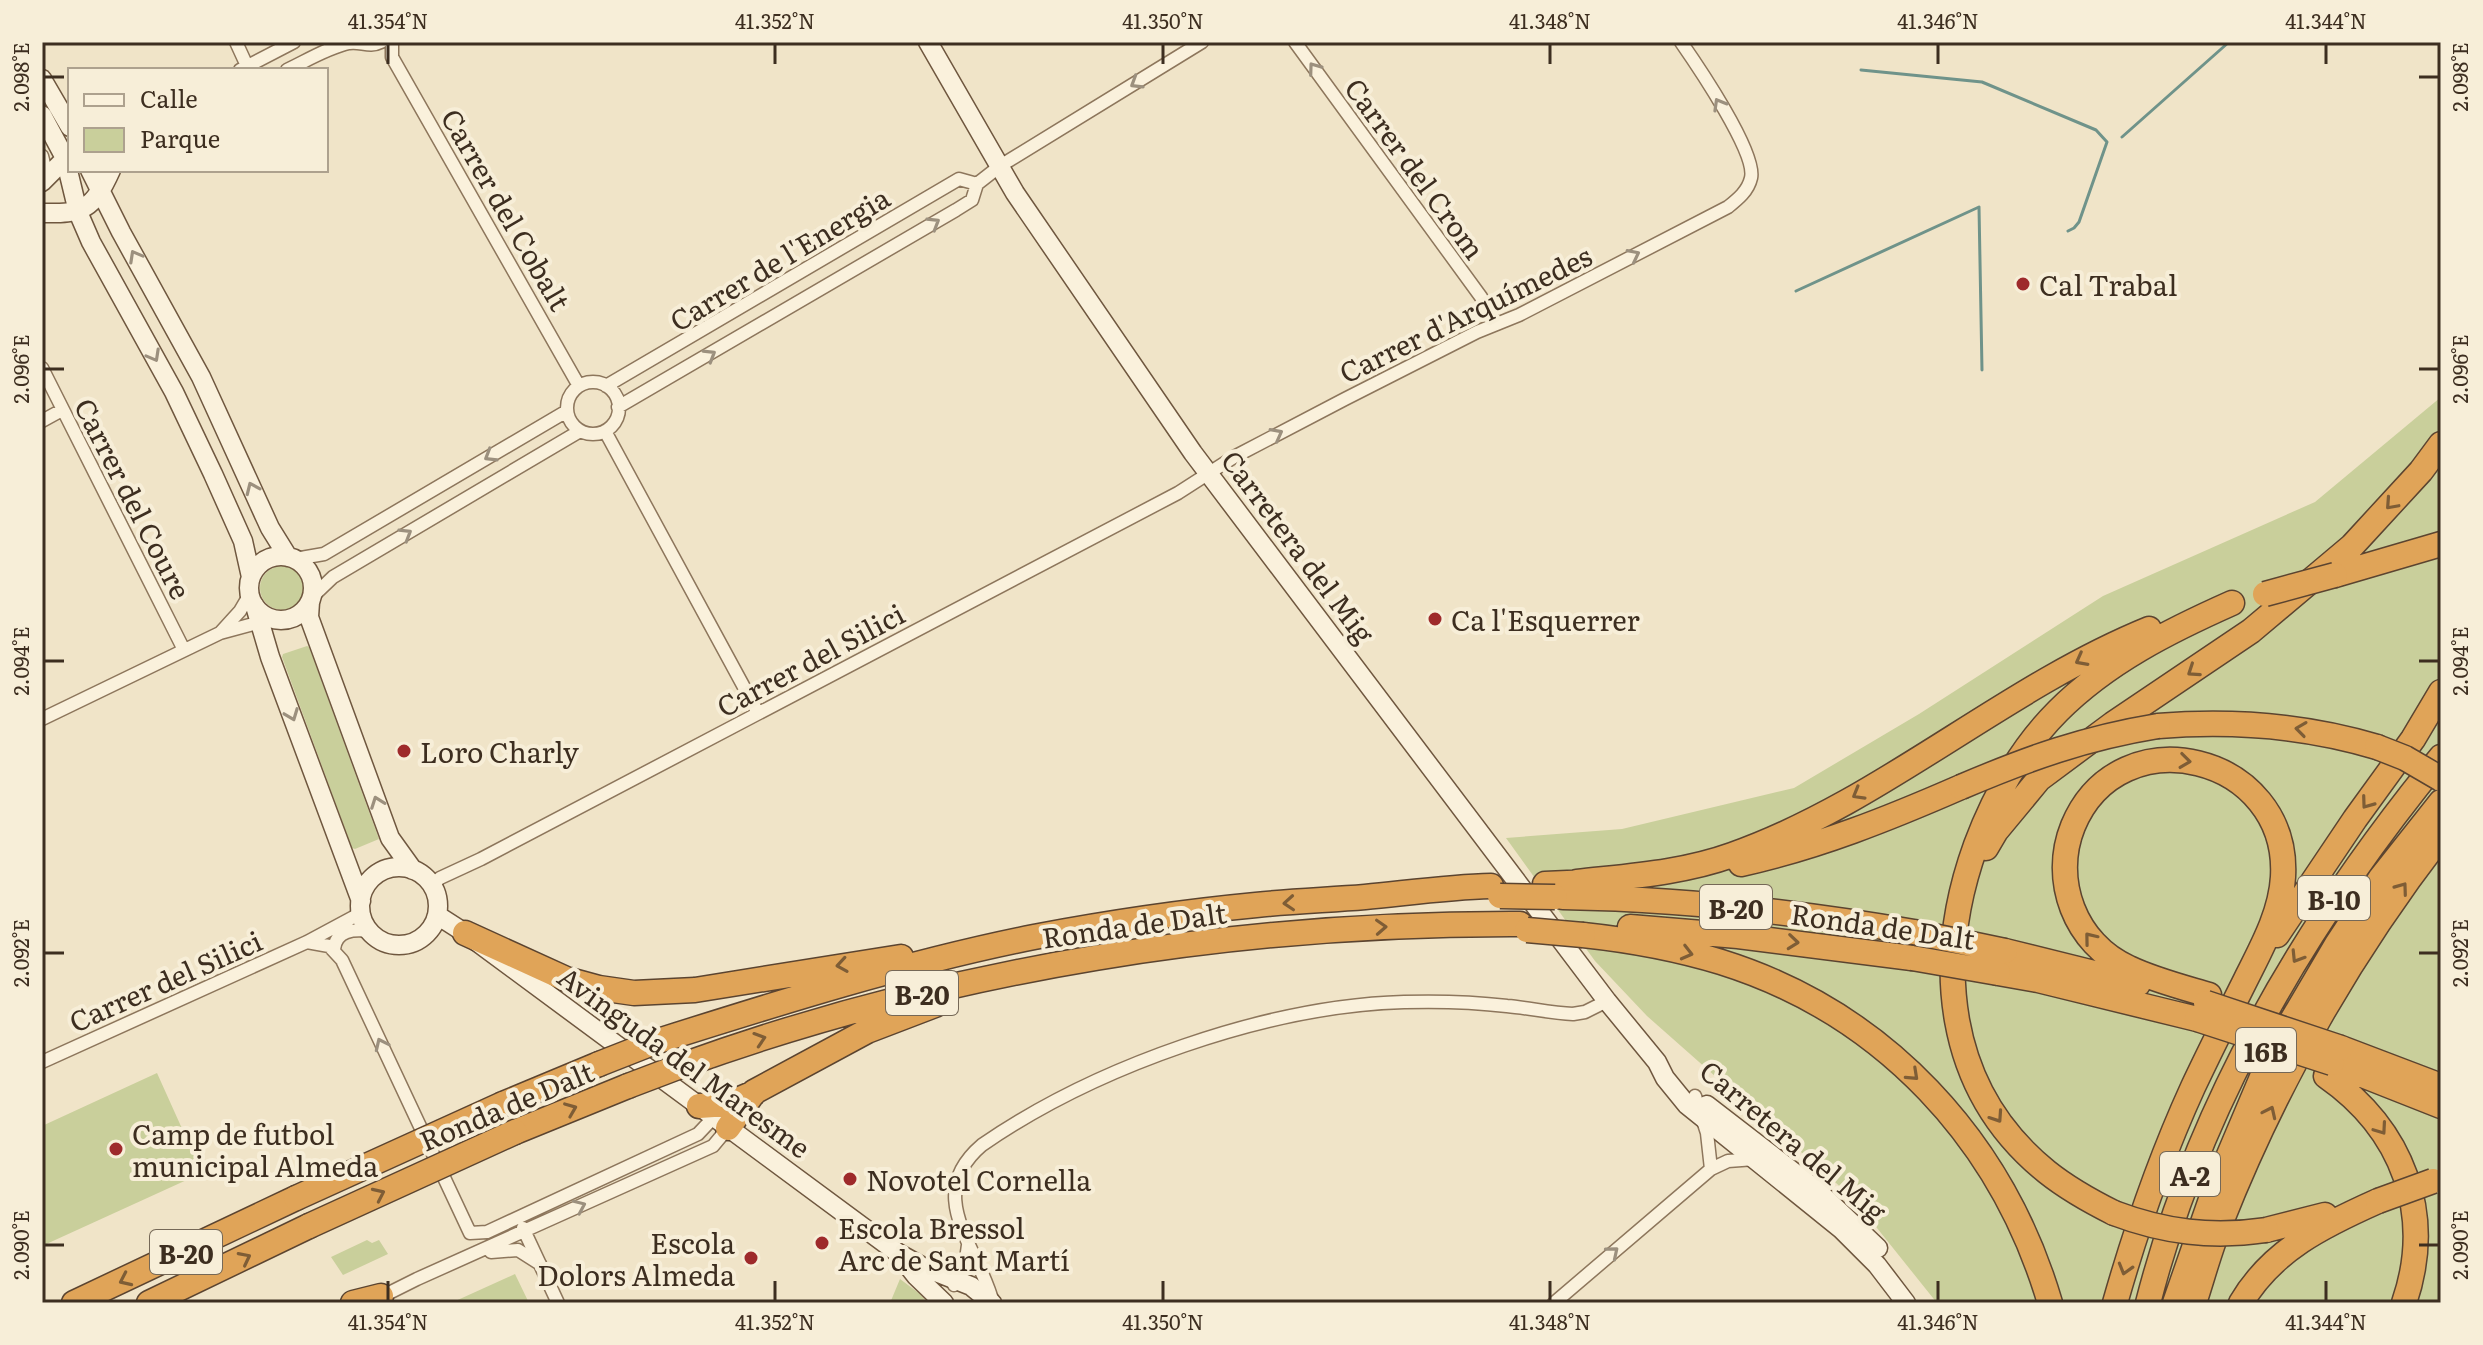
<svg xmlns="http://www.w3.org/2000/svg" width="2483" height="1345" viewBox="0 0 2483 1345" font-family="Literata,serif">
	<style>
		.green { fill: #c9cf9b }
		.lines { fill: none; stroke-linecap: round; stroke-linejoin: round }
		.stream { stroke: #6f938a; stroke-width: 3 }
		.street-casing { stroke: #8d765c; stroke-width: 15 }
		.secondary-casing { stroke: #6f573f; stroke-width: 21 }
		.highway-casing { stroke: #5b4430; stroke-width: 27 }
		.street { stroke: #faf1dc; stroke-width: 12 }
		.secondary { stroke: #faf1dc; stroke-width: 18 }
		.highway { stroke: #e0a458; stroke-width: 24 }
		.highway-bridge-casing { stroke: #5b4430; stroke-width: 27; stroke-linecap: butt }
		.highway-bridge { stroke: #e0a458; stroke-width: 24 }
		.oneway { stroke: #9c907e }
		.oneway2 { stroke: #7e5d36 }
		.ticks { fill: none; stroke: #3d2e20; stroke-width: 3 }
		.poi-dot { fill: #9e2a2b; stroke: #f7eed8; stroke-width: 3 }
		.labels { text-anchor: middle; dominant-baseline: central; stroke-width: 8; stroke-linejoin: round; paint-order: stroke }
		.shield { fill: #f7eed8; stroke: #756857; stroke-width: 2 }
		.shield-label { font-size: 26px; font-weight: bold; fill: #3d2e20 }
		.street-label { font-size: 28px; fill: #3d2e20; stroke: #f7eed8 }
		.poi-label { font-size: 28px; fill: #3d2e20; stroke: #f7eed8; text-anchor: start }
		.neatline { fill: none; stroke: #3d2e20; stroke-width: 3 }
		.ticks-label { font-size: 20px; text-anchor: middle; fill: #3d2e20 }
	</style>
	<rect width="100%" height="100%" fill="#f0e4c8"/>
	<path class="green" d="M2441 397V1303H1937L1853 1198 1647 1016 1595 961 1506 838 1622 829 1794 788 1919 714 2103 596 2315 502Z
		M260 588a22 22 0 1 1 44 0a22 22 0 1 1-44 0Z
		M307 646 309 647 379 839 355 849 352 848 282 657 283 654Z
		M157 1073 202 1173 42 1246V1126Z
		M367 1240 372 1243 379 1240 388 1254 343 1275 331 1257Z
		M515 1274 529 1303H451Z
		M900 1279 920 1294 928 1303H890Z"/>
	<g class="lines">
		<path class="stream" d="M1861 70 1982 82 2096 130 2107 142 2079 222 2074 228 2068 231
			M2122 137 2229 42
			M1796 291 1979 207 1982 370"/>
		<g class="street-casing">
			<path id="street" d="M236 42 247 66
				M392 42V57L579 386
				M1295 42 1481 297 1495 324
				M240 70 294 42
				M287 70C308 60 327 48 349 43 361 41 369 48 381 42
				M42 156 47 176
				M42 368 184 650
				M567 408a26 26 0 1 1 52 0a26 26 0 1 1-52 0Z
				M606 386 959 179 977 184
				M618 407 956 210 972 200 977 184 1000 166 1202 42
				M42 421 62 410
				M605 431 758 713
				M295 559 324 554 567 411
				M312 597 333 577 580 431
				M220 633 240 611 250 594
				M42 719 220 633 272 619
				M432 885 440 878 481 859 1178 493 1234 457 1345 399 1477 332 1519 315 1728 207C1738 199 1748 191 1751 178 1757 153 1697 65 1681 42
				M307 942 329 946 342 960 470 1233 487 1232 698 1134 714 1117
				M334 949C336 930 354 929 369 931
				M42 1062 307 942 361 913
				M1695 1096 1707 1133 1711 1169
				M523 1228 558 1303
				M491 1252 518 1250 540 1264
				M954 1285 966 1259 968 1245
				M377 1299 417 1279 713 1146 728 1128
				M993 1303C979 1247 922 1196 982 1145 1095 1067 1266 1006 1404 1002 1438 1001 1473 1002 1507 1006 1529 1008 1551 1013 1573 1014L1585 1012 1607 1001
				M1554 1303 1711 1169 1728 1161 1755 1159"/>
		</g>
		<g class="secondary-casing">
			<path id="secondary" d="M928 42 1015 193 1193 453 1607 1001 1657 1062 1665 1078 1687 1105 1841 1229 1877 1265 1906 1303
				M42 79 70 127
				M42 115 65 158 78 212 91 242 174 392 213 474 243 541 251 577
				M90 170 121 232 201 377 270 528 288 557
				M42 182 70 154
				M42 213C83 214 93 210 111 170
				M249 588a32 32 0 1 1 64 0a32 32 0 1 1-64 0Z
				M310 602 309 617 390 838 413 870
				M255 606 270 657 361 901
				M360 906a39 39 0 1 1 78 0a39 39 0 1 1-78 0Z
				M437 915 465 933 898 1253 923 1267 971 1286 992 1303
				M1707 1105 1817 1190 1878 1248
				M905 1262 916 1276 944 1303"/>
		</g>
		<g class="highway-casing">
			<path id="highway" d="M2335 575 2441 544
				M2158 726C2233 720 2304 725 2377 747
				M1986 848 1996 831 2039 779 2113 724 2251 631 2352 546 2421 471 2441 444
				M1741 864C1818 847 1890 818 1961 787
				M1577 882C1630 876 1682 873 1732 855 1882 802 2002 689 2149 629
				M1545 884 1590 882
				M1563 897C1681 899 1798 912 1914 932
				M1630 927 1738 936 1912 958
				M465 933 566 979 599 988 634 993 695 990 901 957
				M1583 935C1630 940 1675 948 1721 962 1884 1013 2002 1140 2050 1303
				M2277 935 2355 819 2413 739 2441 692
				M2005 951 2138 984
				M1998 973 2038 980 2197 1019
				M655 1042C778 1003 908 962 1034 937 1108 923 1182 912 1256 905 1292 901 1329 900 1365 897 1407 893 1449 887 1491 886
				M2341 1048 2441 1086
				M2332 1063 2441 1106
				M686 1064C953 968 1237 923 1520 924
				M2326 1076C2402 1129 2435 1213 2404 1303
				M503 1104 599 1064
				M699 1106 728 1104 754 1093
				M728 1128 754 1092 867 1031 935 1005
				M515 1132 628 1086
				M2114 1213C2090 1201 2067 1188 2047 1172 1944 1089 1934 961 1976 845 1994 797 2021 748 2058 711 2107 662 2169 631 2232 603
				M2266 1230 2325 1215
				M74 1303 296 1198
				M149 1303 309 1226
				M353 1303 381 1296
				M2115 1303C2136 1229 2161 1157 2193 1087 2210 1051 2228 1015 2246 979 2262 947 2281 913 2283 877 2290 755 2120 713 2073 826 2051 880 2075 944 2129 968 2154 980 2182 987 2209 995
				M2148 1303C2200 1100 2309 918 2441 757
				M2175 1303 2215 1188 2271 1056 2337 944 2380 879 2441 802
				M2194 1303C2203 1276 2210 1248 2221 1222 2276 1083 2350 954 2441 836
				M2241 1303C2272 1250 2324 1225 2378 1201"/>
		</g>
		<use href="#street" class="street"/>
		<use href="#secondary" class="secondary"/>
		<use href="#highway" class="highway"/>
		<g class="highway-bridge-casing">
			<path id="highway-bridge" d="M2265 594 2335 575
				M2377 747 2405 758 2441 779
				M1961 787C2029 758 2085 738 2158 726
				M1500 896 1555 897
				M1527 930 1583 935
				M1914 932 2005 951
				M1912 958 1998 973
				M2206 1003 2341 1048
				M2197 1019 2332 1063
				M599 1064 655 1042
				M628 1086 686 1064
				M296 1198 503 1104
				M2378 1201 2433 1181
				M2114 1213C2164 1232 2212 1238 2266 1230
				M309 1226 515 1132"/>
		</g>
		<use href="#highway-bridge" class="highway-bridge"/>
	</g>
	<defs><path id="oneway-chevron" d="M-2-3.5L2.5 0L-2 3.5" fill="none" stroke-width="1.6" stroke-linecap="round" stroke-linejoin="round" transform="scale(2)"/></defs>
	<g class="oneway">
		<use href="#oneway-chevron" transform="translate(1314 68) rotate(-126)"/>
		<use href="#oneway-chevron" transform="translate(1136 83) rotate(148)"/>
		<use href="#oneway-chevron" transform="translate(1719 104) rotate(-120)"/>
		<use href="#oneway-chevron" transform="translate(934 223) rotate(-31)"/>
		<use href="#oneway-chevron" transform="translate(1634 255) rotate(-27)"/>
		<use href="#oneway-chevron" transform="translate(135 256) rotate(-119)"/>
		<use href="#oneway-chevron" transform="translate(710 355) rotate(-31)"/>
		<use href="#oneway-chevron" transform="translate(154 356) rotate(61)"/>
		<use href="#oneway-chevron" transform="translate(1277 434) rotate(-28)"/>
		<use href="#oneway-chevron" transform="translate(490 456) rotate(149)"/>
		<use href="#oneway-chevron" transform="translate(252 488) rotate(-114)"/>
		<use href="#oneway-chevron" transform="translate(406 534) rotate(-31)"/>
		<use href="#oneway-chevron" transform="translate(292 715) rotate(69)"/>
		<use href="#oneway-chevron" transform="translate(377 802) rotate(-110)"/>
		<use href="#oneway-chevron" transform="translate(381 1044) rotate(-115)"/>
		<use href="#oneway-chevron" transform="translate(580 1206) rotate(-24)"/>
		<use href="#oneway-chevron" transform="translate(1613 1252) rotate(-40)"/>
	</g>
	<g class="oneway2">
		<use href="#oneway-chevron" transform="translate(2391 504) rotate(132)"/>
		<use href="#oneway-chevron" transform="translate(2081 660) rotate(152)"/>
		<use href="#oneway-chevron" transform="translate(2193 671) rotate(146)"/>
		<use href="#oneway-chevron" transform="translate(2301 729) rotate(-172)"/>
		<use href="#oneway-chevron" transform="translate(2185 761) rotate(7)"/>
		<use href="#oneway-chevron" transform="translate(1858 794) rotate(150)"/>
		<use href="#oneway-chevron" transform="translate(2367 803) rotate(126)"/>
		<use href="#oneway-chevron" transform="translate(2402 888) rotate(-54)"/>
		<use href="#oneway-chevron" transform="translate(1289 903) rotate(176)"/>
		<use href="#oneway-chevron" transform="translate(1381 927) rotate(-3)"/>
		<use href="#oneway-chevron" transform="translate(2090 938) rotate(-129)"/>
		<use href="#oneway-chevron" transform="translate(1793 942) rotate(6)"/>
		<use href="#oneway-chevron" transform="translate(1687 953) rotate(14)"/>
		<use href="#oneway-chevron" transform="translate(2297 957) rotate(122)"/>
		<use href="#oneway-chevron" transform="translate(842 965) rotate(171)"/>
		<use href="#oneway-chevron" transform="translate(760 1039) rotate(-18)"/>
		<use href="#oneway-chevron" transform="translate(1913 1075) rotate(43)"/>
		<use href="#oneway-chevron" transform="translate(571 1109) rotate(-22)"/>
		<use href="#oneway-chevron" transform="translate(2270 1112) rotate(-65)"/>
		<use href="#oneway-chevron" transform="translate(1997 1117) rotate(56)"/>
		<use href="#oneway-chevron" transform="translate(2381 1129) rotate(55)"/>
		<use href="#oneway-chevron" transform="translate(379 1194) rotate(-25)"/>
		<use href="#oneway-chevron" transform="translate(245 1258) rotate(-27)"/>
		<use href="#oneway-chevron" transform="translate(2125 1269) rotate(106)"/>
		<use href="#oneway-chevron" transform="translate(125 1280) rotate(155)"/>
	</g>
	<path class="ticks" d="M388 44V64M775 44V64M1163 44V64M1550 44V64M1938 44V64M2326 44V64M44 77H64M2419 77H2439M44 369H64M2419 369H2439M44 661H64M2419 661H2439M44 953H64M2419 953H2439M44 1245H64M2419 1245H2439M388 1281V1301M775 1281V1301M1163 1281V1301M1550 1281V1301M1938 1281V1301M2326 1281V1301"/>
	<g class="poi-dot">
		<circle cx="2023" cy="284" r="8"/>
		<circle cx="1435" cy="619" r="8"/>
		<circle cx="404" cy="751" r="8"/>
		<circle cx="116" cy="1149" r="8"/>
		<circle cx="850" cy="1179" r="8"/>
		<circle cx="822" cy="1243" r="8"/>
		<circle cx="751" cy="1258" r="8"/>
	</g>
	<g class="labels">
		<g class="shield">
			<rect x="2298" y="876" width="72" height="44" rx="6"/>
			<rect x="1700" y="885" width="72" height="44" rx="6"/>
			<rect x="886" y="971" width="72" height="44" rx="6"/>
			<rect x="2236" y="1028" width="60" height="44" rx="6"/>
			<rect x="2160" y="1152" width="60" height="44" rx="6"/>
			<rect x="150" y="1230" width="72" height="44" rx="6"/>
		</g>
		<g class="shield-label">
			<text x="2334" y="898">B-10</text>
			<text x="1736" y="907">B-20</text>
			<text x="922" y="993">B-20</text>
			<text x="2266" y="1050">16B</text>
			<text x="2190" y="1174">A-2</text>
			<text x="186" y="1252">B-20</text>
		</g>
		<g class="street-label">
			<text transform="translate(1416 168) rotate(54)">Carrer del Crom</text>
			<text transform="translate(507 209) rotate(60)">Carrer del Cobalt</text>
			<text transform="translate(779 258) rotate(-31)">Carrer de l'Energia</text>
			<text transform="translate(1465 313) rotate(-26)">Carrer d'Arquímedes</text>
			<text transform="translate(134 498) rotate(63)">Carrer del Coure</text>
			<text transform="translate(1299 546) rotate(53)">Carretera del Mig</text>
			<text transform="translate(810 659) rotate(-28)">Carrer del Silici</text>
			<text transform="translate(1134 924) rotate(-8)">Ronda de Dalt</text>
			<text transform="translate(1883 925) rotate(8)">Ronda de Dalt</text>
			<text transform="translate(165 980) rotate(-24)">Carrer del Silici</text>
			<text transform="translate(685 1061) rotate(36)">Avinguda del Maresme</text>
			<text transform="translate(506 1105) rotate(-23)">Ronda de Dalt</text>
			<text transform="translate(1794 1140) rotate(40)">Carretera del Mig</text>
		</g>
		<g class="poi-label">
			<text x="2039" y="284">Cal Trabal</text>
			<text x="1451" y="619">Ca l'Esquerrer</text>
			<text x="420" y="751">Loro Charly</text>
			<text x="132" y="1133">Camp de futbol<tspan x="132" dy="32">municipal Almeda</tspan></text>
			<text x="866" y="1179">Novotel Cornella</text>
			<text x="838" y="1227">Escola Bressol<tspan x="838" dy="32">Arc de Sant Martí</tspan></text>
			<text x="735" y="1242" text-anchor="end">Escola<tspan x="735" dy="32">Dolors Almeda</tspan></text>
		</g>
	</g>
	<rect width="2483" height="1345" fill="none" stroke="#f7eed8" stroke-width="88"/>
	<rect x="68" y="68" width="260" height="104" fill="#f7eed8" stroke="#ada18e" stroke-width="2"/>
	<rect x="84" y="94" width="40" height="12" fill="#faf1dc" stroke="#ada18e" stroke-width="2"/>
	<text x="140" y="108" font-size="24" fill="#3d2e20">Calle</text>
	<rect x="84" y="128" width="40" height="24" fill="#c9cf9b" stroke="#ada18e" stroke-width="2"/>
	<text x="140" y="148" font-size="24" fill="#3d2e20">Parque</text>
	<rect x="44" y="44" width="2395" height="1257" class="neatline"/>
	<g class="ticks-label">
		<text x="388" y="29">41.354°N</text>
		<text x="775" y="29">41.352°N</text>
		<text x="1163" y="29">41.350°N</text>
		<text x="1550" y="29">41.348°N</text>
		<text x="1938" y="29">41.346°N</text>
		<text x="2326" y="29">41.344°N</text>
		<text transform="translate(2461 77) rotate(-90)" y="7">2.098°E</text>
		<text transform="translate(22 77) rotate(-90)" y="7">2.098°E</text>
		<text transform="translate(2461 369) rotate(-90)" y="7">2.096°E</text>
		<text transform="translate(22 369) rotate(-90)" y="7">2.096°E</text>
		<text transform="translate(2461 661) rotate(-90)" y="7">2.094°E</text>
		<text transform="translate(22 661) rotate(-90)" y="7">2.094°E</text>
		<text transform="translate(2461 953) rotate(-90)" y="7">2.092°E</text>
		<text transform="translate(22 953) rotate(-90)" y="7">2.092°E</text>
		<text transform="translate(2461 1245) rotate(-90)" y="7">2.090°E</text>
		<text transform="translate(22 1245) rotate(-90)" y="7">2.090°E</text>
		<text x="388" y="1330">41.354°N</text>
		<text x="775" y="1330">41.352°N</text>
		<text x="1163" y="1330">41.350°N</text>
		<text x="1550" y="1330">41.348°N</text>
		<text x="1938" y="1330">41.346°N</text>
		<text x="2326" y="1330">41.344°N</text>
	</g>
</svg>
